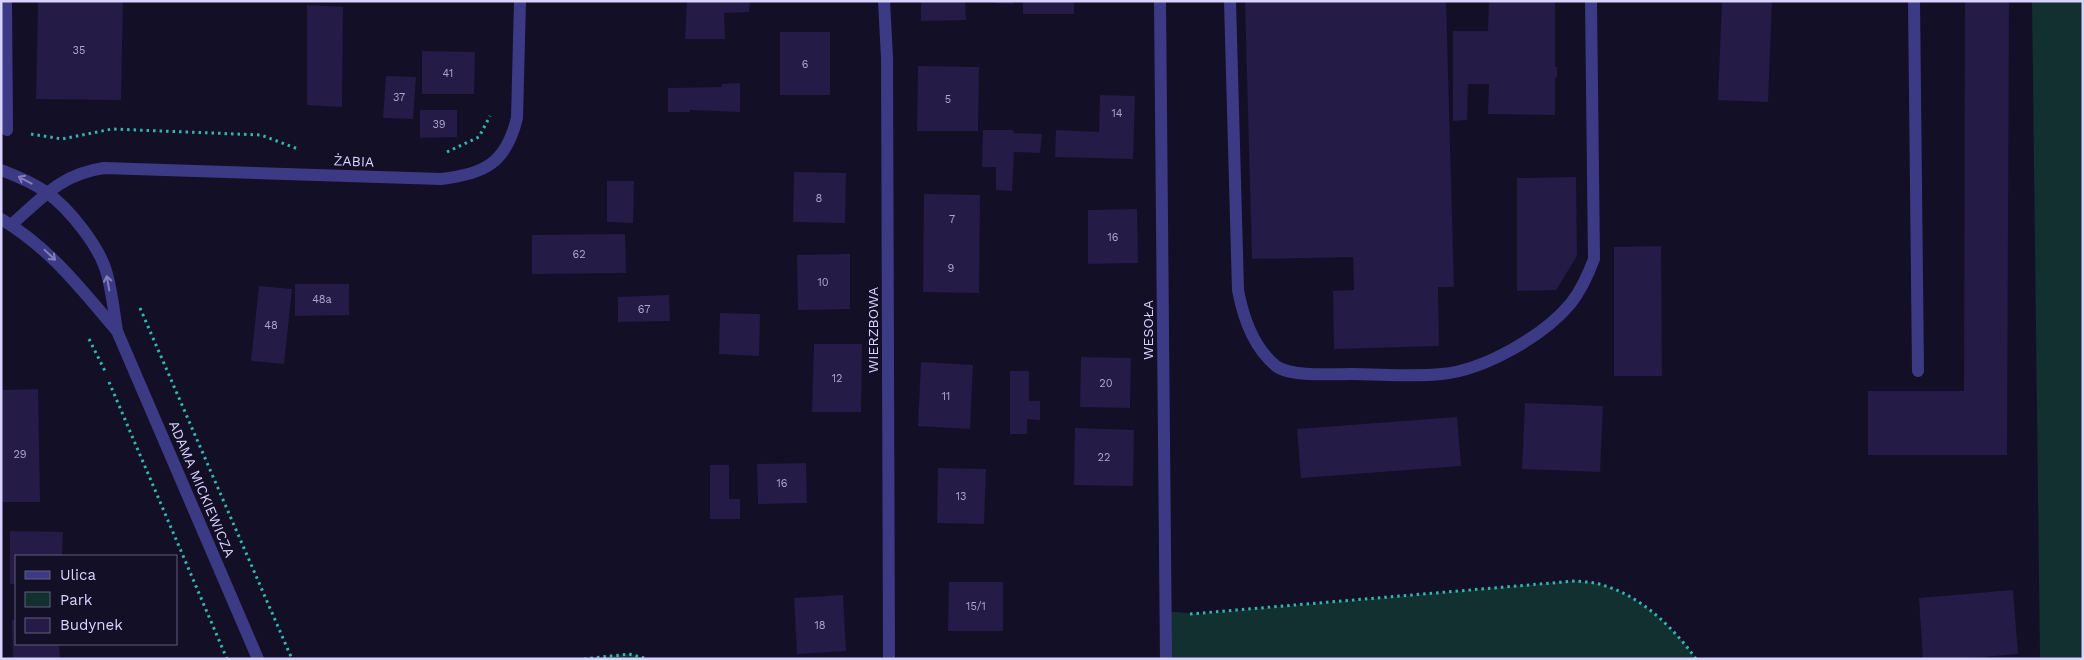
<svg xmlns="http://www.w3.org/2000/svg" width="2084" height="660" viewBox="0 0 2084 660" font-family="'Work Sans',sans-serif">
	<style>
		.green { fill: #12302f }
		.building { fill: #241b47 }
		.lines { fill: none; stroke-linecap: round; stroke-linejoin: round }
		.path { stroke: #2fb8b0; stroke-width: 3; stroke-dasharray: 2.5 4; stroke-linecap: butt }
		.minor { stroke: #3d3a85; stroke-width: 12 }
		.oneway { stroke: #837fbc }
		.labels { text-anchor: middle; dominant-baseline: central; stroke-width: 4; stroke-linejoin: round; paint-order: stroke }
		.number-label { font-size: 11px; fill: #aca6d1 }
		.street-label { font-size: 14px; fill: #d9d4ff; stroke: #130f26 }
	</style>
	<rect width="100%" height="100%" fill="#130f26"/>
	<path class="green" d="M2032 1H2083V659H2040Z
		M1575 581C1584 582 1594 582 1602 585 1640 595 1674 628 1696 659H1169L1165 611 1197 614Z
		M629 654 648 659H584Z"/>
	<path class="building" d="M38 1H123L121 100 36 99Z
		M687 1H750L749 12 724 13 725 39H685Z
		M921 1H965L966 20 921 21Z
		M994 1H1013V4L994 3Z
		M1023 1H1074V14H1023Z
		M1245 1H1446L1454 287H1438L1439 346 1334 349 1333 291 1354 290 1353 257 1252 259Z
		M1489 1H1555V67H1557V77L1555 78V115L1488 114 1489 84H1468L1467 120 1453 121V31H1488Z
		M1722 1H1772L1768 102 1718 100Z
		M1965 1H2009L2007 455H1868V391H1964Z
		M307 5 343 7 342 107 307 105Z
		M780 32H830V95H780Z
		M422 51 475 52 474 94H422Z
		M918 66 979 67 978 131H917Z
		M386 76 416 77 413 119 383 118Z
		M740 83V112L690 110V112H668V88L722 87V84Z
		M1100 95 1135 96 1133 159 1055 157 1056 130 1099 132Z
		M420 110H457V137L420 138Z
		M983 130H1013L1014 133 1042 134 1040 153 1014 152 1012 191 996 190V167H982Z
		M794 172 846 173 845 223 793 222Z
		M1576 177 1577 256 1556 290 1517 291V178Z
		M607 181H634L633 223 607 222Z
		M924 194 980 195 979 293 923 292Z
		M1137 209 1138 263 1088 264V210Z
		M625 234 626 273 532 274V235Z
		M1661 246 1662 376H1614V247Z
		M850 254V309L798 310 797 255Z
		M295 284H349V315L295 316Z
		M259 286 292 289 284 364 251 361Z
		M669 295 670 321 618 322V297Z
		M720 313 760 314 759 356 719 354Z
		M814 344H862L861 412H812Z
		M1081 357 1131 358 1130 408 1080 407Z
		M921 362 973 365 970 429 918 426Z
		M1010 371H1029V401H1040V420L1027 419V434H1010Z
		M38 389 40 502H1V390Z
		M1525 403 1603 406 1600 472 1522 469Z
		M1457 417 1461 466 1301 478 1297 429Z
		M1075 428 1134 430 1133 486 1074 485Z
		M806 463 807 503 758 504 757 464Z
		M710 465H729V499H740V519H710Z
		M938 468 986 469 984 524 937 523Z
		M10 531 63 532 62 556H16V584H10Z
		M949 582H1003V631H948Z
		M2013 590 2018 654 1960 659H1923L1919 598Z
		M843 595 846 651 797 654 794 598Z
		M12 620H16V644H59L60 659H13Z"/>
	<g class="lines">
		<path class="path" d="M31 134 62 139 112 129 261 135 298 149
			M447 152 479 137 490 116
			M140 308 292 659
			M89 339 105 371
			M109 382 227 659
			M1190 614 1575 581C1584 582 1594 582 1602 585 1640 595 1674 628 1696 659
			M584 659 629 654 648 659"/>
		<path class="minor" d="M6 1 7 130
			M884 1 887 58 889 659
			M1160 1 1166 659
			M1230 1 1238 290C1243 317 1254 348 1276 366 1290 377 1333 374 1351 374 1380 374 1412 377 1442 374 1484 370 1544 336 1571 303 1582 289 1588 275 1594 259L1591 1
			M1914 1 1918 371
			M1 170C17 176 32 182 46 192 69 208 100 247 107 274 112 292 114 312 117 331L258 659
			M1 219C50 248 81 289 117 331
			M11 225C42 198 61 174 104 168L441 179C485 174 506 163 517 118L520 1"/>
	</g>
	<defs><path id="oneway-shaft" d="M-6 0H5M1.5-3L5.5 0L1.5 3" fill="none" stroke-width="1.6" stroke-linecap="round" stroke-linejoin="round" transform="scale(1.25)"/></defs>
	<g class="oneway">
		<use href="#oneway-shaft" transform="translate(25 180) rotate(-152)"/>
		<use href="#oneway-shaft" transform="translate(50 255) rotate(43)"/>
		<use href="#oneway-shaft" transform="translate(108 283) rotate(-100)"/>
	</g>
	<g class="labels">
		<g class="number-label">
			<text x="79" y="50">35</text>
			<text x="805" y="64">6</text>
			<text x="448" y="73">41</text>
			<text x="399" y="97">37</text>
			<text x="948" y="99">5</text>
			<text x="1117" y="113">14</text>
			<text x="439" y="124">39</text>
			<text x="819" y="198">8</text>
			<text x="952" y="219">7</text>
			<text x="1113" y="237">16</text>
			<text x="579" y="254">62</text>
			<text x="951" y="268">9</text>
			<text x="823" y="282">10</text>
			<text x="322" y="299">48a</text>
			<text x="644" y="309">67</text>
			<text x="271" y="325">48</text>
			<text x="837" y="378">12</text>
			<text x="1106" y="383">20</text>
			<text x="946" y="396">11</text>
			<text x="20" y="454">29</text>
			<text x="1104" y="457">22</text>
			<text x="782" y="483">16</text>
			<text x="961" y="496">13</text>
			<text x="976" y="606">15/1</text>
			<text x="820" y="625">18</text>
		</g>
		<g class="street-label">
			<text transform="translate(354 161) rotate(2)">ŻABIA</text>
			<text transform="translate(873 330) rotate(-90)">WIERZBOWA</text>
			<text transform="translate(1148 330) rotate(-90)">WESOŁA</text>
			<text transform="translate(202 489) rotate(67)">ADAMA MICKIEWICZA</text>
		</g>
	</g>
	<rect width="2084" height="660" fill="none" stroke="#d9d4ff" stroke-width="5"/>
	<rect x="15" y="555" width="162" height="90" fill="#130f26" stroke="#625e7d"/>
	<rect x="25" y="571" width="25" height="8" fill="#3d3a85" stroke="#625e7d"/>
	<text x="60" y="580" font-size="15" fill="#d9d4ff">Ulica</text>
	<rect x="25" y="592" width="25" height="15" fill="#12302f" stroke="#625e7d"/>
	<text x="60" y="605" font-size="15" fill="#d9d4ff">Park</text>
	<rect x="25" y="618" width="25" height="15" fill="#241b47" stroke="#625e7d"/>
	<text x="60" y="630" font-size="15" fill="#d9d4ff">Budynek</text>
</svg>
